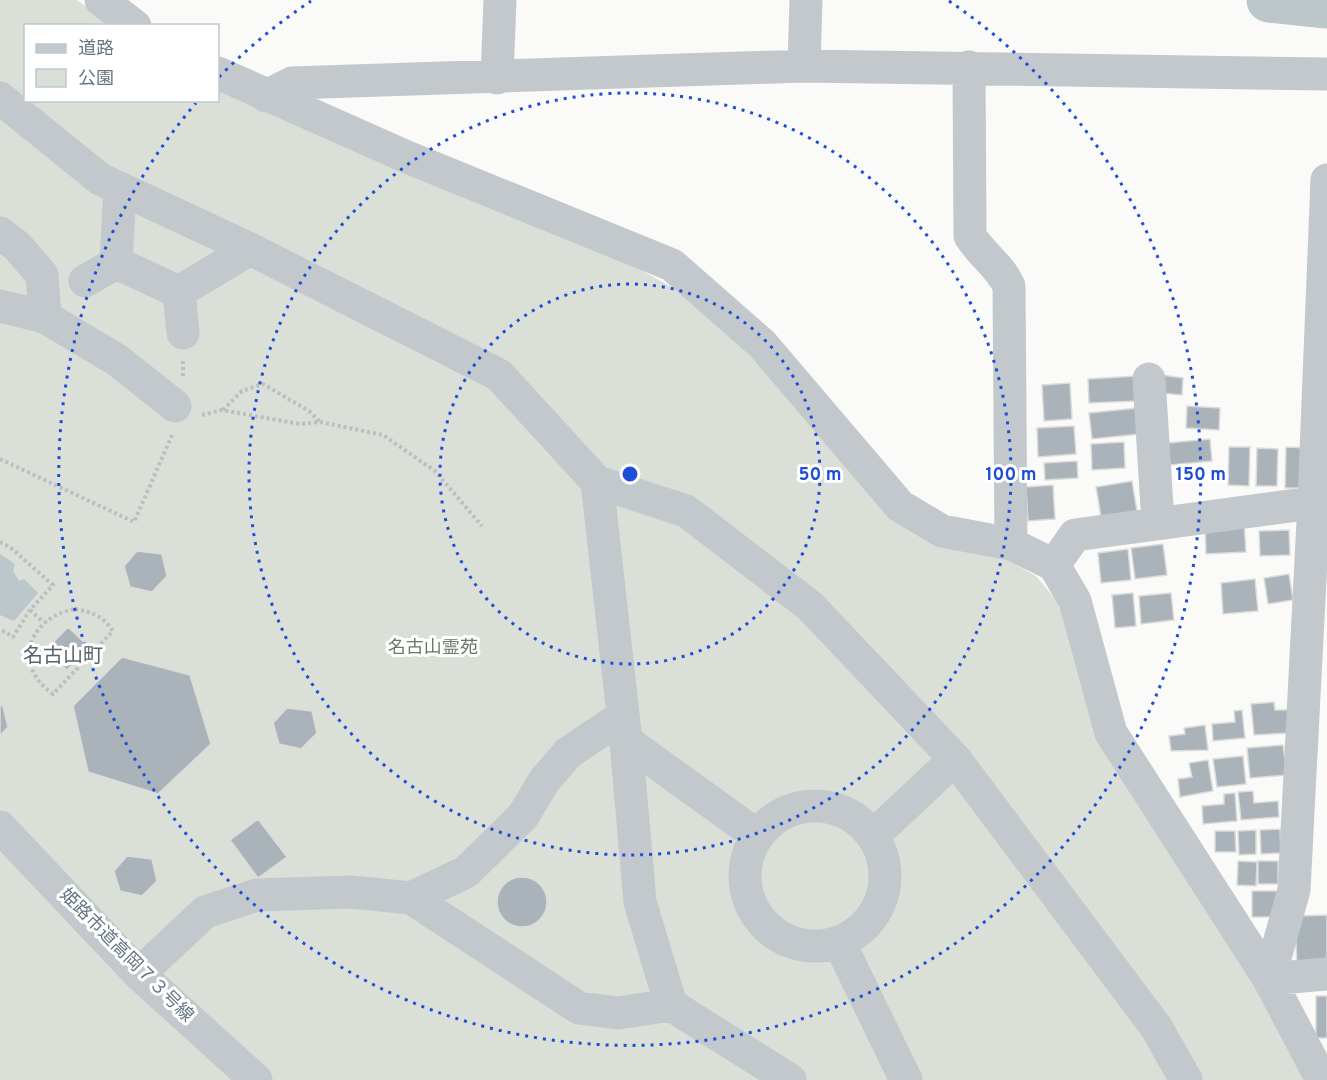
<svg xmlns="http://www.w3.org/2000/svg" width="1327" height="1080" viewBox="0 0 1327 1080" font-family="Overpass,'Noto Sans JP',sans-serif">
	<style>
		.green { fill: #dadfd7 }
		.water { fill: #bbc7cb }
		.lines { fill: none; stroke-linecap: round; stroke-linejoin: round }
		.river { stroke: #bbc7cb; stroke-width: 45 }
		.building { fill: #aab3b9; stroke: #dcdcda; stroke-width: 1.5 }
		.path { stroke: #bbbfc2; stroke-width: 4; stroke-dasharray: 3 3; stroke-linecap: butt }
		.minor { stroke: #c3c8cc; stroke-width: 33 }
		.ring { fill: none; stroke: #1d4ed8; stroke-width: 3; stroke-dasharray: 3 6 }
		.labels { text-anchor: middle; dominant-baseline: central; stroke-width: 6; stroke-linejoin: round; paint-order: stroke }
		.park-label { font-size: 18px; fill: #687a64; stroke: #fff }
		.street-label { font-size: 18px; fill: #657683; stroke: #fff }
		.neighbourhood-label { font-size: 20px; fill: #57646e; stroke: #fff }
		.centre { fill: #1d4ed8; stroke: #fff; stroke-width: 3 }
		.ring-label { font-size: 18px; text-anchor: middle; font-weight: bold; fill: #1d4ed8; stroke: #fff; stroke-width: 6; stroke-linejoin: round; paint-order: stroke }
	</style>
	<rect width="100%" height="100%" fill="#fafaf8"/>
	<path class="green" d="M0 0H77L111 25 26 26V100H218V87L561 226 677 290 735 335 829 441 998 555 1036 576 1056 600 1212 905 1309 1080H0Z"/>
	<path class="water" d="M0 554 15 564 13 571 19 581 24 579 38 593 14 621 0 615Z"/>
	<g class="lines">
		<path class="river" d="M1269 0 1327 6"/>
	</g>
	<path class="building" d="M1162 375 1183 378 1182 395 1160 393Z
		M1136 376 1138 401 1089 403 1088 379Z
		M1070 383 1072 419 1044 421 1042 385Z
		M1187 406 1220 408 1219 430 1186 428Z
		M1137 408 1140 434 1092 439 1089 413Z
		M1074 426 1076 454 1038 457 1037 428Z
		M1210 439 1212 461 1170 465 1168 443Z
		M1124 442 1125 468 1092 470 1091 444Z
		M1229 447H1250L1249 486 1228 485Z
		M1286 447 1308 448 1306 488H1285Z
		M1257 448 1278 449 1277 486H1256Z
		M1077 461 1078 478 1045 480 1044 463Z
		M1132 481 1137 511 1101 517 1096 487Z
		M1053 485 1055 519 1028 521 1026 487Z
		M1244 522 1246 552 1206 554 1205 525Z
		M1289 530 1290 555 1260 556 1259 531Z
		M1163 544 1167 575 1135 579 1131 548Z
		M1128 549 1131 580 1101 583 1098 553Z
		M137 551 162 554 167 576 152 592 130 587 124 566Z
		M1289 574 1293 600 1268 604 1264 578Z
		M1255 579 1258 611 1223 614 1221 583Z
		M1133 593 1136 626 1115 628 1112 595Z
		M1171 593 1174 620 1141 624 1139 596Z
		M68 627 89 647 67 670 46 650Z
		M122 657 190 675 211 744 158 794 88 772 73 706Z
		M1274 702 1275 710H1288L1290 733 1254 735 1251 704Z
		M0 705 3 706 8 727 0 736Z
		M287 708 312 711 317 733 301 749 279 744 273 723Z
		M1242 710 1245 738 1213 741 1212 724 1235 722 1234 711Z
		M1205 725 1208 750 1171 751 1169 736 1185 734 1184 728Z
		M1283 745 1287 775 1250 778 1247 748Z
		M1243 756 1246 784 1217 787 1213 759Z
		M1208 760 1213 791 1180 797 1178 779 1192 777 1189 763Z
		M1253 791 1254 803 1278 801 1279 817 1241 820 1238 792Z
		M1235 793 1237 821 1203 824 1202 806 1224 804V794Z
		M258 819 287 857 258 878 230 840Z
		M1280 829 1281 853 1261 854 1260 830Z
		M1256 830V854L1239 855 1238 831Z
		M1215 831H1235L1236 852H1215Z
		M127 856 152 859 157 881 142 896 120 891 114 871Z
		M1238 861 1257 862 1256 886 1237 885Z
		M1258 861H1278V884H1258Z
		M497 902a25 25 0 1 1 50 0a25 25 0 1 1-50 0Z
		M1252 891H1278V917H1252Z
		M1327 915V967L1297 968 1295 916Z
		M1316 996H1327V1038H1316Z"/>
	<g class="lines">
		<path class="path" d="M183 361V377
			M223 410 242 391 263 384 309 411 320 422
			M202 415 222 410 300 424 320 422 383 435 435 471 482 526
			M0 459 134 522 173 433
			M0 542 11 548 53 585 30 610 13 637 0 629
			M75 609C92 612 103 616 113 631L53 694C11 665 29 617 75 609Z
			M30 610 43 622"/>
		<path class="minor" d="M101 0 135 26
			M804 66 806 0
			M969 67 970 236C982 255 1000 266 1009 286L1011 544
			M218 73 407 157 672 265 762 344 900 506 942 531 1011 544 1054 565 1075 601 1111 733 1269 979 1322 1080
			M497 78 500 0
			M266 96 292 83 804 66 1327 74
			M0 98 100 179 250 249 499 375 597 482 686 511 810 606 955 759 1156 1027 1186 1080
			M1327 180 1314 502 1294 890 1269 979 1327 974
			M120 188 116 263 179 292 250 249
			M0 233 17 246 42 275 45 317 117 360 175 406
			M85 281 116 263
			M179 292 183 333
			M0 306 45 317
			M1149 379 1158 523
			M597 482 626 741 640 902 671 1005 790 1080
			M1054 565 1075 535 1327 501
			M626 741 758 836
			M745 876a70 70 0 1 1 140 0a70 70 0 1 1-140 0Z
			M0 827 139 974 256 1080
			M873 836 955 759
			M411 898 579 1008 618 1013 671 1005
			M839 942 906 1080
			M139 974 205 912 257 895 351 892 411 898 466 872 523 816 544 781 568 753 623 716"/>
	</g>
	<g class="ring">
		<circle cx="630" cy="474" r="190"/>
		<circle cx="630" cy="474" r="381"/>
		<path d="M219 77A571 571 0 0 1 311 1M949 1A571 571 0 1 1 196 103"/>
	</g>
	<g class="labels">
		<g class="park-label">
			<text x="433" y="648">名古山霊苑</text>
		</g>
		<g class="street-label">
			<text transform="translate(126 956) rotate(45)">姫路市道高岡７３号線</text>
		</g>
		<g class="neighbourhood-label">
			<text x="63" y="657">名古山町</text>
		</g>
	</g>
	<circle cx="630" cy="474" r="9" class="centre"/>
	<g class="ring-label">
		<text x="820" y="480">50 m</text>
		<text x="1011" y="480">100 m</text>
		<text x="1201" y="480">150 m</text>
	</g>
	<rect x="24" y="24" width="195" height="78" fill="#ffffff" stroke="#c1c8cd" stroke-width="1.5"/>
	<rect x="36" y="44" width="30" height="9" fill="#c3c8cc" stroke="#c1c8cd" stroke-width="1.5"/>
	<text x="78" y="54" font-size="18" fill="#657683">道路</text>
	<rect x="36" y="69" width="30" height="18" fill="#dadfd7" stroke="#c1c8cd" stroke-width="1.5"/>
	<text x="78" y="84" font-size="18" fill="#657683">公園</text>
</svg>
